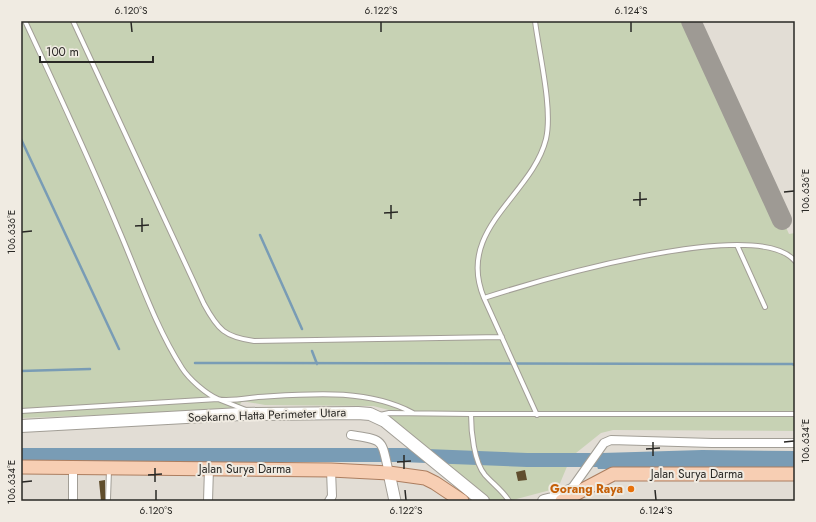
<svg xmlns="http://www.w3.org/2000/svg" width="816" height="522" viewBox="0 0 816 522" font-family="Jost,sans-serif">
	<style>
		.green { fill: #c7d2b4 }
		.water { fill: #799cb5 }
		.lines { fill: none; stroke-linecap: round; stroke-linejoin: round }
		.stream { stroke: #799cb5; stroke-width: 2.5 }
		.river { stroke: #799cb5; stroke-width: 14 }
		.taxiway { stroke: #9e9a94; stroke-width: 20 }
		.building { fill: #604e2e }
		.service-casing { stroke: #a29e96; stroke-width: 6 }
		.minor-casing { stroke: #a29e96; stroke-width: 10 }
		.tertiary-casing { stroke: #a29e96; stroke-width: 13 }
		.secondary-casing { stroke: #a29e96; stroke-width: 14 }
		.primary-casing { stroke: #ac7e60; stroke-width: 15 }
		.service { stroke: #fff; stroke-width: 4 }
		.minor { stroke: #fff; stroke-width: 8 }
		.tertiary { stroke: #fff; stroke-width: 11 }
		.secondary { stroke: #fff; stroke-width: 12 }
		.primary { stroke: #f7ceb3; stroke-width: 13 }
		.ticks { fill: none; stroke: #292825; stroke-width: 1.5 }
		.food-dot { fill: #e8710a; stroke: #f0ebe2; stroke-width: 1.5 }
		.labels { text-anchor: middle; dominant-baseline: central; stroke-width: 4; stroke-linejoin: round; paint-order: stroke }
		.street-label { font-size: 12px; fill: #292825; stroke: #f0ebe2 }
		.food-label { font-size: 12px; font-weight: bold; fill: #c56008; stroke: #f0ebe2; text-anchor: end }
		.neatline { fill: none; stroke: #292825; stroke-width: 1.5 }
		.ticks-label { font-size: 10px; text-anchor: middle; fill: #292825 }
	</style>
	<rect width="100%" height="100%" fill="#e2ddd5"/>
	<path class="green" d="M21 21H691L789 234 795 233V431L613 430 601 433 571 457 558 488 509 501H488L389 418V410L373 406 265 405 242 401 237 410 21 418Z"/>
	<path class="water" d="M702 450 795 451V469H598L595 461 602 453Z"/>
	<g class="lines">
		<path class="stream" d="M21 139 119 349
			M260 235 302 329
			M312 351 317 364
			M195 363 792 364 795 365
			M21 371 90 369"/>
		<path class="river" d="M21 455H401L527 460H606"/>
		<path class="taxiway" d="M691 21 782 220"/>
	</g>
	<path class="building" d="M525 470 527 480 518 481 516 472Z
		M105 480V501H101L99 481Z"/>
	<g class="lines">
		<g class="service-casing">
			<path id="service" d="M25 21C57 90 89 158 118 228 138 274 155 326 182 368 189 379 206 394 218 399 225 402 249 398 258 397 309 394 366 388 413 413
				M73 21 204 304C218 330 225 337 254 341L502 337
				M535 21C539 53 553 109 546 139 532 196 455 229 484 298L537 415
				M737 245 765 307
				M484 298C537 281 756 215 795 261
				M21 411 218 399 246 410
				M471 414C471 432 474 462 485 475 493 484 503 491 509 501
				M380 415 389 413 471 414H795
				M108 499 109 470"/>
		</g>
		<g class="minor-casing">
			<path id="minor" d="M351 435C386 440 381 440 389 473
				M73 467V501
				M570 491 604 443 611 440 712 443H795
				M208 501 209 468
				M329 501 332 496 331 470"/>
		</g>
		<g class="tertiary-casing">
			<path id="tertiary" d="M389 473 395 501"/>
		</g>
		<g class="secondary-casing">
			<path id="secondary" d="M21 426 241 414 358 413 370 414 385 421 483 501
				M544 501 552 499 572 490"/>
		</g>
		<g class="primary-casing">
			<path id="primary" d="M21 467 331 470 389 473 425 478 435 483 462 501
				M562 501 613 474H795"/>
		</g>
		<use href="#service" class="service"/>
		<use href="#minor" class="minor"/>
		<use href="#tertiary" class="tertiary"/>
		<use href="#secondary" class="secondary"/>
		<use href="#primary" class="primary"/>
	</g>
	<path class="ticks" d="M131 22 132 32M381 22V32M631 22V32M640 192V206M784 192 794 191M633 200 647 199M391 205V219M384 213 398 212M142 218V232M135 226 149 225M22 232 32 231M653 442V456M784 442 794 441M646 449 660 448M404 455V469M397 462 411 461M155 468V482M148 475 162 474M22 482 32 481M156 490V500M405 490 406 500M655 490 656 500"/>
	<circle class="food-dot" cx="631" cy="489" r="4"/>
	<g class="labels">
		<g class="street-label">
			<text transform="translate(267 415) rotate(-2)">Soekarno Hatta Perimeter Utara</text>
			<text x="245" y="469">Jalan Surya Darma</text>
			<text x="697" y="474">Jalan Surya Darma</text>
		</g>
		<g class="food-label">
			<text x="623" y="489">Gorang Raya</text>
		</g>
	</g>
	<rect width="816" height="522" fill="none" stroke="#f0ebe2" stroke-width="44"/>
	<path d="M40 56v6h113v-6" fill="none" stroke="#292825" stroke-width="2"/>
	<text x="46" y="56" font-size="12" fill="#292825" stroke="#f0ebe2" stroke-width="3" paint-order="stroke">100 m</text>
	<rect x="22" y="22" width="772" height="478" class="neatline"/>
	<g class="ticks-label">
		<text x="131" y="14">6.120°S</text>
		<text x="381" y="14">6.122°S</text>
		<text x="631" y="14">6.124°S</text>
		<text transform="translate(805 191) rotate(-90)" y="4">106.636°E</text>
		<text transform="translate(11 232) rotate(-90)" y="4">106.636°E</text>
		<text transform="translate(805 441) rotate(-90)" y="4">106.634°E</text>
		<text transform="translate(11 482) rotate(-90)" y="4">106.634°E</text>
		<text x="156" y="514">6.120°S</text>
		<text x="406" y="514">6.122°S</text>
		<text x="656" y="514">6.124°S</text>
	</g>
</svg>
